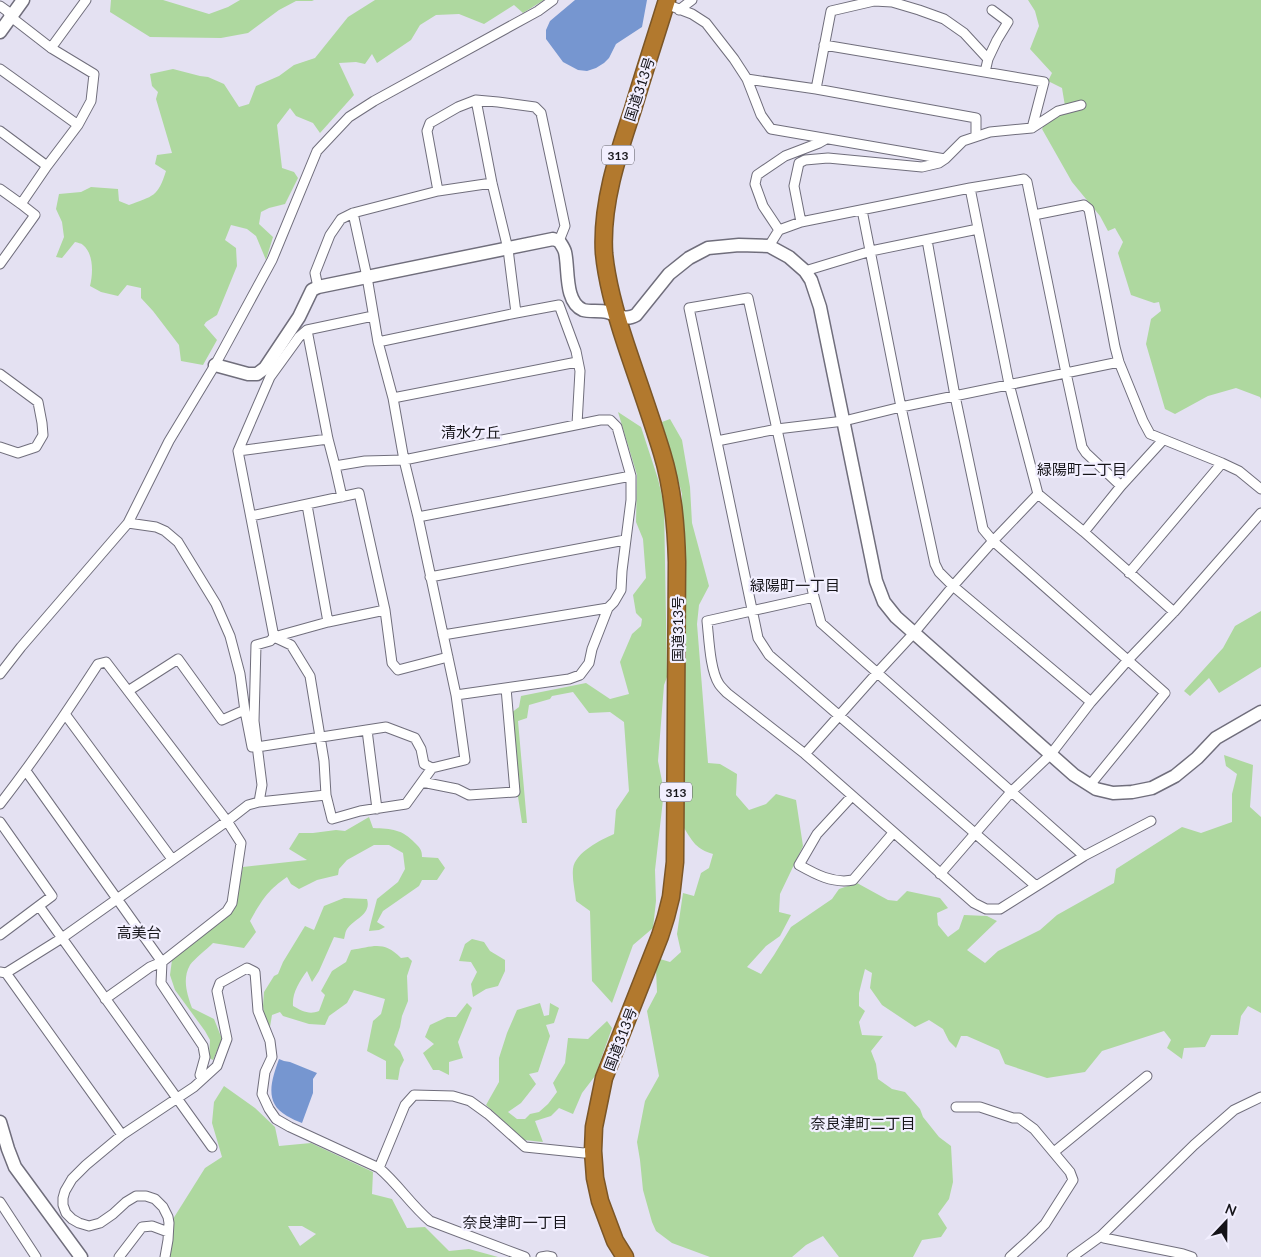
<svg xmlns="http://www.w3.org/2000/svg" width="1261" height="1257" viewBox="0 0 1261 1257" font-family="Lato,'Noto Sans JP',sans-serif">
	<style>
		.green { fill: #aed89f; fill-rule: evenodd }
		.water { fill: #7696d0 }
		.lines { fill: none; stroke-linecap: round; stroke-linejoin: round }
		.street-casing { stroke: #706e7c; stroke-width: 11 }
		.secondary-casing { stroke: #706e7c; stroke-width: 15 }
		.highway-casing { stroke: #7b5627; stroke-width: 19 }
		.street { stroke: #fff; stroke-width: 9 }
		.secondary { stroke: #fff; stroke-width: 12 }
		.highway { stroke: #b2792e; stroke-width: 16 }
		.labels { text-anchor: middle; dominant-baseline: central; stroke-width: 4.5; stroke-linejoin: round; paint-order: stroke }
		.shield { fill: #f2efff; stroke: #57565e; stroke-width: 1 }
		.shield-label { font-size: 12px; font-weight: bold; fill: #151419 }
		.street-label { font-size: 14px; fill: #151419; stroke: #f2efff }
		.neighbourhood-label { font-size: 15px; fill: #151419; stroke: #f2efff }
	</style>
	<rect width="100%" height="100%" fill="#e4e1f2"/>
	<path class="green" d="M111 0H163L209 14 228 7 240 0H314L312 1H296L279 10 248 33 221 38 150 37 110 12Z
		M375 0H544L523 13 514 5 484 24 459 14 436 15 420 25 411 40 377 63 372 54 365 64 356 62 339 63 354 95 320 133 313 123 296 116 290 108 277 125 282 168 294 172 298 178 285 204 269 208 261 212 259 224 273 237 266 260 256 236 247 229 231 225 225 240 236 248 237 266 217 315 206 322 204 325 217 340 203 365 181 361 179 345 153 311 141 298V288L127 285 118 296 101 292 90 286C93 274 94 254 83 245 81 243 78 243 75 242L62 258 56 257 64 237 62 222 56 209 59 194 81 192 91 187 118 189 119 201 129 205C153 196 158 197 166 171L155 164 157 155 172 153 156 99 158 92 152 86 150 74 173 69 200 76 208 77 224 84 239 107 249 104 256 86 279 76 294 65 315 58 348 17Z
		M1028 0H1261V399L1260 397 1236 388 1208 396 1175 414 1165 409 1146 344 1151 319 1161 311 1159 302 1154 303 1131 295 1118 253 1123 242 1115 228 1108 231 1100 216 1072 182 1042 129 1046 122 1065 106 1062 88 1048 81 1052 73 1030 49 1039 26 1035 11Z
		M618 412 641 427 658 479 664 505 667 677 664 685 658 761 664 791 655 870 656 901 653 928 633 945 612 1003 592 981 590 911 576 901C575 891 572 879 573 869 575 852 601 840 614 834L616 810 629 791 624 722 610 712 589 713 573 692 552 696 550 699 529 705 527 718 518 721 527 823H522L517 790 511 713 519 707 521 696 586 683 610 699 629 694 620 662 632 634 641 626 642 619 636 613 633 595 646 578 643 539 636 522 637 475Z
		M670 419 682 440 690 487 692 523 709 586 699 605 697 624 708 763 720 764 737 774 736 795 749 810 766 804 776 794 796 800 803 846 780 894 779 912 791 915 780 936 766 946 747 967 761 974 774 955 791 927 832 899 839 889 857 883 888 900 897 901 907 891 940 898 948 908 937 913 938 925 948 937 959 929 964 915 987 916 997 921 967 950 985 963 998 951 1040 930 1057 915 1114 883 1116 869 1182 827 1201 833 1232 822V794L1237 774 1226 766 1224 755 1253 765 1250 807 1261 817V1013L1248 1006 1241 1016 1238 1035H1211L1205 1047 1184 1048 1182 1059 1167 1048 1171 1040 1164 1031 1102 1051 1085 1072 1047 1078 1005 1064 999 1050 967 1036H961L956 1048 949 1041 943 1029 929 1020 915 1027 882 1005 870 988 872 973 865 969 859 993V1006L865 1011 859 1022 862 1035 883 1036 871 1051 876 1064 878 1079 892 1089 905 1092 920 1109 923 1117 939 1137 951 1146 953 1182 949 1199 938 1214 947 1228 941 1237 922 1240 913 1257H839L823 1236 806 1245 792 1257H710L672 1243 656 1231 652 1222 643 1190 640 1160 637 1142 645 1101 659 1076 647 1011 657 992 656 970 660 959 670 962 681 952 677 934 683 893 694 896 701 873 709 868 713 854C696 849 693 842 684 828L682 494 662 422Z
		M1261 611V667L1219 693 1209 678 1190 696 1184 691 1223 648 1235 626Z
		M369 817 373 828C392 829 402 829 415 843 420 848 422 850 422 857L438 858 445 868 437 880H422L419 886 383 911 377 922 385 927 379 930 369 931 370 926 377 899 398 882 405 869 403 853 389 845H374L347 860 339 869 338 875 317 880 299 889 291 884 287 877C267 891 262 900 250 921L256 932 244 948 213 943C207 949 194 959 190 965 182 979 187 994 192 1008L214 1019 222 1039 213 1060 209 1058 210 1040 205 1031 175 990 170 975 172 960 234 910 243 867 307 860 289 849 299 833H313L336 830 345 831Z
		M344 898 367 899C372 916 352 919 346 931 345 933 345 936 344 939L334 937 319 971 312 982 307 971C299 982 292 993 293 1006 302 1011 309 1015 319 1011L325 995 321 991 332 971 346 962 351 950C373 947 383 940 401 958L408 957 412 961 407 976 408 1001 402 1016 400 1027 394 1045 400 1051 404 1060 400 1068 398 1080 386 1079V1061L367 1051 373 1021 381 1014 385 999 354 990 347 1003 329 1016 325 1025 309 1024 283 1016 280 1012 272 1015 270 1027 264 1016 263 1006 264 992 274 976 278 974 283 962 305 926 314 930 324 906Z
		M472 939 484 942 490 951 505 960V971L498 986 486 989 473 997 471 984 477 972 471 962 459 961 465 944Z
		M467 1003 472 1008 458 1042 463 1058 449 1062V1075L439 1070H433L423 1053 434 1044 425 1037 430 1025 447 1017H456Z
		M540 1003 544 1016 549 1015 550 1003 559 1008 554 1023 546 1025 550 1036 538 1072 529 1074 536 1084 521 1103 508 1112 517 1119H525L530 1114 539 1112 548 1104 557 1092 553 1083 565 1063 568 1038 588 1039 607 1021 612 1028 595 1076 582 1093 573 1114 559 1108 551 1116 535 1121 543 1142 524 1140 486 1105 499 1082V1058L507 1033 517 1010Z
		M224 1086 255 1108 275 1127 279 1146 311 1143 373 1172 372 1194 392 1199 407 1228 425 1227 449 1251 469 1249 498 1257H168L173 1219 205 1168 222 1157 212 1123 214 1102ZM288 1226H302L316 1234 300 1246Z"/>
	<path class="water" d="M575 0H647L642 27 616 44 609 58 604 63 596 68 587 71 578 70 563 62 546 39V30L550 21Z
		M279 1059 284 1061 290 1062 317 1073 313 1079V1093L302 1123C297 1121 292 1119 287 1116 263 1103 272 1079 279 1059Z"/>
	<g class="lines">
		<g class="street-casing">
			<path id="street" d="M666 4 692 14 706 23 734 59 747 79 761 115 771 129 945 159
				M0 6 7 11 11 17 51 48 94 74 91 101 78 125 47 166
				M679 10 692 0
				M824 45 1044 82 1032 128
				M51 48 86 0
				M988 59 997 40 1008 22 992 10
				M0 69 78 125
				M747 79 816 89 976 118V136
				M816 89 831 11 874 1 892 2 919 10 944 19 964 33 988 59 985 72
				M1081 105 1058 111 1032 128 990 132 963 141 945 159 939 163 922 167 828 158 805 160 799 163 794 186 801 222 970 188 1024 179 1027 182 1066 373 1082 447 1086 453 1121 486
				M0 131 47 166 21 204 35 215 0 264
				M970 188 1009 384 1038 494 1084 532 1174 612
				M0 189 21 204
				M438 191 427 131 430 123 458 107 476 100 498 102 535 107 541 113 565 226 559 241
				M862 210 901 407 935 564 939 572 953 586 1091 702
				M353 213 367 277 378 342 393 398 404 460 418 517 456 695 465 760 432 768 406 804 360 811 332 819 326 795 324 761 310 676 291 645 274 637 238 451 270 377 299 337 307 330 373 316
				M1034 215 1084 205 1089 209 1115 347 1119 362 1143 421 1150 434 1222 463 1239 471 1261 489
				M779 230 801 222
				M927 240 955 396 983 529 993 541 1165 693 1090 785
				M769 246 779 230 763 206 755 184 757 175 785 156 819 143 826 139
				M805 271 871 251 978 229
				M318 287 315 273 330 235 341 219 353 213 438 191 492 183
				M516 313 559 305 576 351 580 371 577 424
				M307 330 328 439 335 466 342 497
				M378 342 516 313 508 249 492 183 476 100
				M0 374 38 402 42 423 43 435 36 447 18 453 0 447
				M393 398 577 362
				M717 441 777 429 844 421 901 407 1119 362
				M238 451 328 439
				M335 466 365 461 404 460 600 420H610L617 427 631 476V500L622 571 621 590 614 602 608 608 592 649 589 663 580 675 569 679 456 695
				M307 505 328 622
				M251 516 359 493 385 610
				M418 517 631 476
				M128 523 156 527 165 531 178 542 216 604 230 636 240 674 245 711 252 747H257L386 727 415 738 421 749 424 764 432 768
				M1084 532 1121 486 1163 440
				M1129 573 1222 463
				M430 577 625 540
				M814 597 707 621C709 639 710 670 719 684 721 687 724 690 727 693L805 754 974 903 986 909H1000L1084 856 1151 821
				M443 635 608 608
				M0 674 21 647 128 523 169 441 215 365 272 260 317 151 349 117 374 101 538 11 553 0
				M128 691 178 659 222 720 240 712 245 711
				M65 714 172 859
				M367 730 377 809
				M805 754 877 673 914 633 953 586 993 541 1038 494
				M26 771 162 962 161 983 203 1046 205 1057 200 1075 202 1079
				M422 782 457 789 469 795 515 792 506 688
				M852 796 817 834 799 865C815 874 833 884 853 880L893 833
				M259 802 326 795
				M0 804C35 759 67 712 98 664L106 662 227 821 241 843 232 903 227 911 162 962 150 967 105 999
				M0 822 52 896 0 935
				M940 874 1011 792 1051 754 1091 702 1128 660 1174 612 1261 513
				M1036 886 769 655 758 638 689 308 748 298 814 597 821 623 1084 856
				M39 906 212 1147
				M0 972 6 973 62 938 230 819 248 805 259 802 262 785 254 721 256 645 270 641 274 637 328 622 385 610 392 663 398 670 448 657
				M6 973 122 1135
				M956 1107H980L1013 1118H1019L1034 1129 1070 1172 1073 1180 1045 1224 1031 1238 1010 1257
				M1054 1152 1147 1076
				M379 1168 405 1105 414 1095 453 1096 470 1101 488 1114 525 1147 584 1153 593 1151
				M0 1202 36 1257
				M1101 1236 1104 1238 1183 1254 1192 1257
				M119 1257 142 1227 152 1226 168 1232
				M165 1257 168 1240 169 1223 168 1217 163 1207 155 1199 146 1196H136L126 1202 113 1214 100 1223 89 1226 79 1223 72 1219 66 1213 63 1205V1198L65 1191 72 1179 86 1165 122 1135 194 1087 217 1066 227 1039 217 991 220 983 247 968 255 972 258 1011 270 1041 272 1057 265 1072 262 1094 269 1109 276 1119 290 1127 379 1168C398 1184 411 1205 430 1221L525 1257
				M541 1257 547 1256 552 1257
				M1072 1257 1101 1236 1194 1145 1234 1110 1261 1097"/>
		</g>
		<g class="secondary-casing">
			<path id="secondary" d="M0 32 23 0
				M215 365 248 374H257L265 368 299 317 312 290 318 287 553 239 559 241C561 244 564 248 565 252 569 268 564 302 583 310 589 312 600 310 607 312 617 315 626 321 636 315L669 274 689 258 708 248 739 245 769 246 789 257 805 271 811 280 820 307 876 581 884 602 896 617 1074 775 1096 789 1113 793 1132 792 1152 788 1175 776 1197 758 1216 738 1261 712
				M0 1122 8 1149 15 1167 81 1257"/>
		</g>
		<g class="highway-casing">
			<path id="highway" d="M625 1257 615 1241 600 1201 595 1178 593 1151 594 1127 604 1078 660 936 666 917 671 897 675 862 677 562C676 524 673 489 662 453 651 417 638 381 626 345 616 315 607 285 604 253 601 204 618 154 633 109 644 72 656 36 667 0"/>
		</g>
		<use href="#street" class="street"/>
		<use href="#secondary" class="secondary"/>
		<use href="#highway" class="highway"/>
	</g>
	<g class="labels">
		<g class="shield">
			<rect x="602" y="145.5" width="32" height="19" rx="4"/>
			<rect x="660" y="782.5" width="32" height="19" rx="4"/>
		</g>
		<g class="shield-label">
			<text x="618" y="155">313</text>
			<text x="676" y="792">313</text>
		</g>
		<g class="street-label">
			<text transform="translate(639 89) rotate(-72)">国道313号</text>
			<text transform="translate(677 629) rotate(-90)">国道313号</text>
			<text transform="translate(620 1039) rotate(-69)">国道313号</text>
		</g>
		<g class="neighbourhood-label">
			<text x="471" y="432">清水ケ丘</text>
			<text x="1082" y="469">緑陽町二丁目</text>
			<text x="795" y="585">緑陽町一丁目</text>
			<text x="139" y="932">高美台</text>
			<text x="863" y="1123">奈良津町二丁目</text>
			<text x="515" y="1222">奈良津町一丁目</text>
		</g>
	</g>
	<g transform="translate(1226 1222) rotate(22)" stroke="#f2efff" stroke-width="4" paint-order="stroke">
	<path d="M0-4L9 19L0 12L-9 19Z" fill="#151419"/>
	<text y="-8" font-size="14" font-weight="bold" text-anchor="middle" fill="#151419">N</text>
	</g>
</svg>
